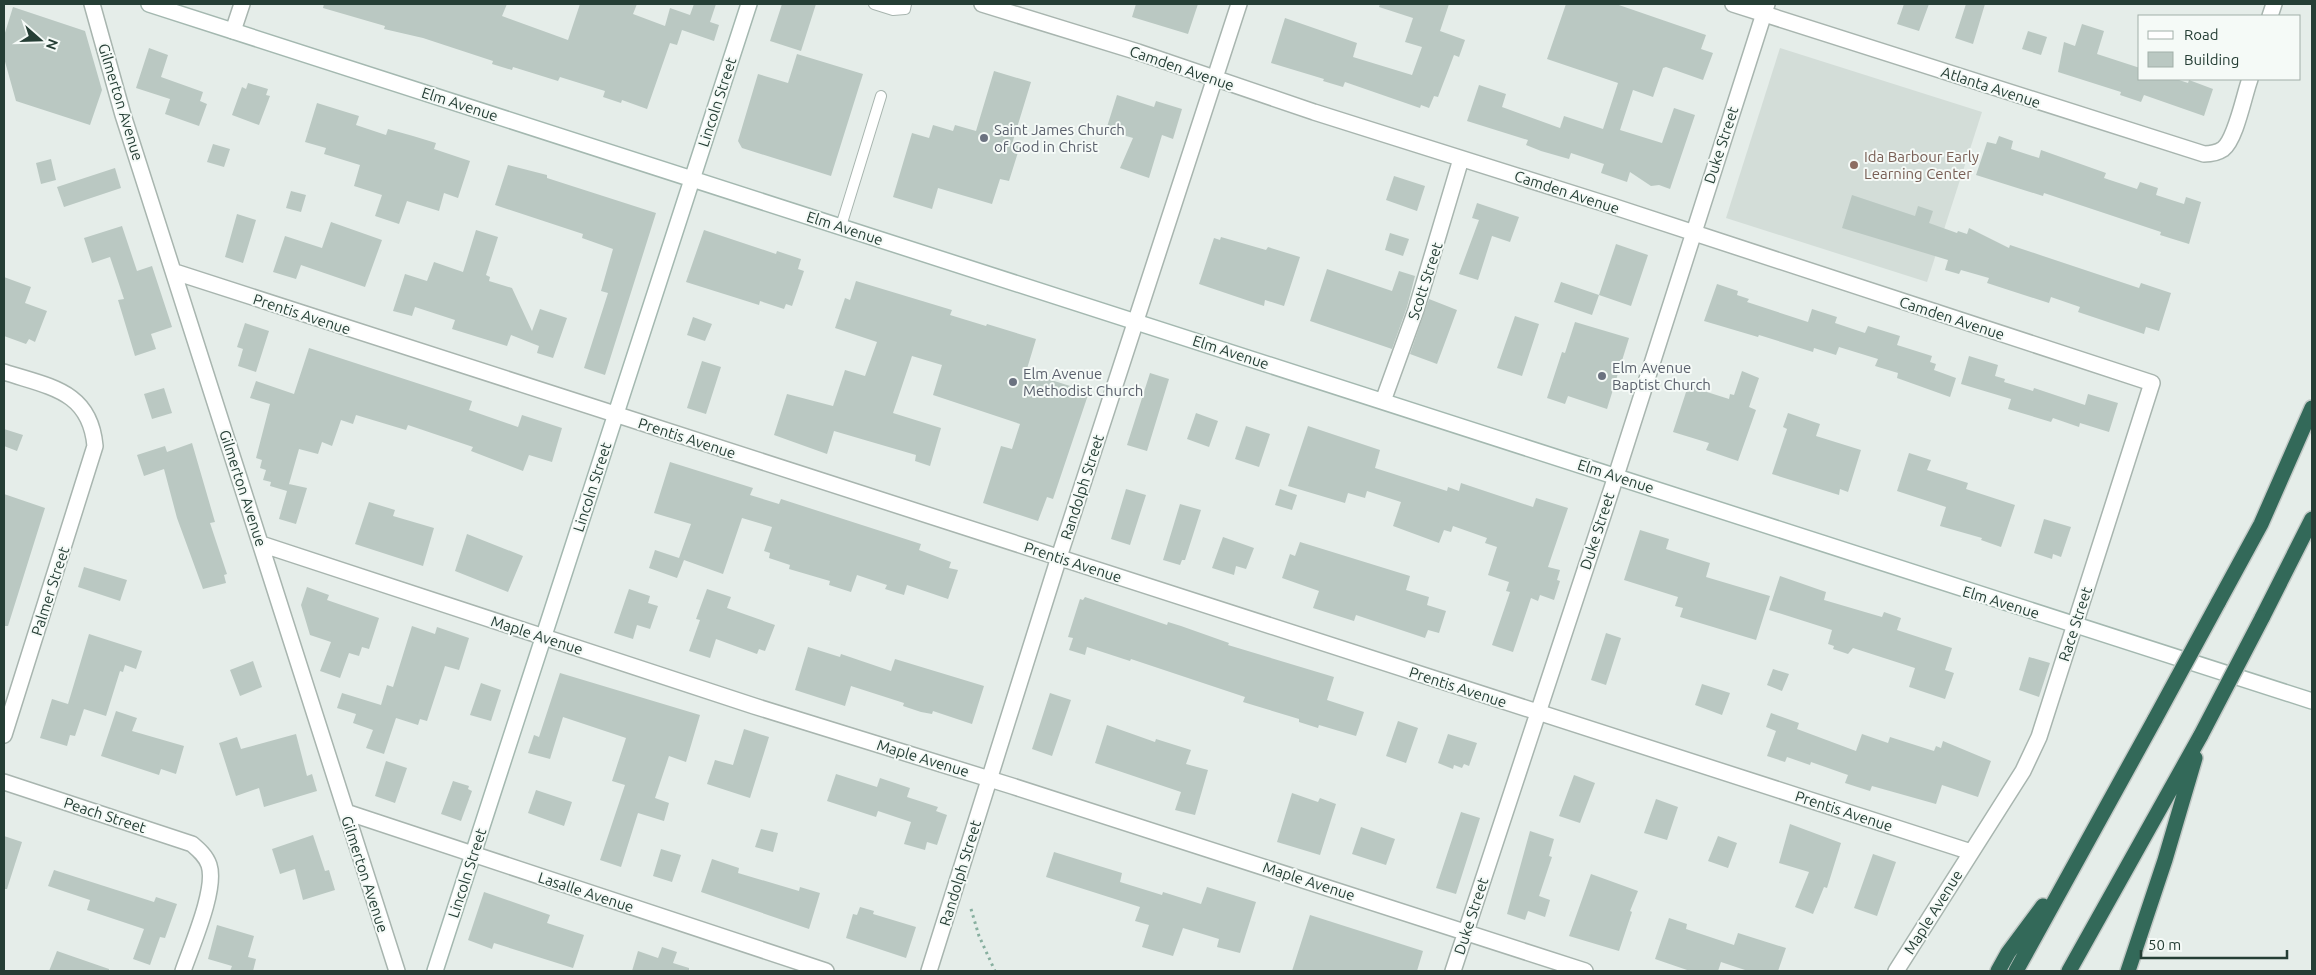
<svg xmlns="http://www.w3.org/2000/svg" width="2316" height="975" viewBox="0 0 2316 975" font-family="Ubuntu,sans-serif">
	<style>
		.built { fill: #d3ddd8 }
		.building { fill: #bac8c2 }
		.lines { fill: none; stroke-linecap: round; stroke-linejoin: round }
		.lane-casing { stroke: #a8b5af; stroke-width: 12 }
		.street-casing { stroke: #a8b5af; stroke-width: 18 }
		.secondary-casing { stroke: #a4b8b0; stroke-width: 18 }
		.highway-casing { stroke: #c2c9c6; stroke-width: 18 }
		.path { stroke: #87af9f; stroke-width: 3; stroke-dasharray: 2.5 4; stroke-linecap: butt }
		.lane { stroke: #fff; stroke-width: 10 }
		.street { stroke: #fff; stroke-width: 15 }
		.secondary { stroke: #fff; stroke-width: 15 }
		.highway { stroke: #336959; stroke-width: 15 }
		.highway-bridge-casing { stroke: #c2c9c6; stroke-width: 18; stroke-linecap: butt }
		.highway-bridge { stroke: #336959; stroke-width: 15 }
		.worship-dot { fill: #6b7280; stroke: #f5faf7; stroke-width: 2 }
		.education-dot { fill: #8d6e63; stroke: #f5faf7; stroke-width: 2 }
		.labels { text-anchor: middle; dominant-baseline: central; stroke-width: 4; stroke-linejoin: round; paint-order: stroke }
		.street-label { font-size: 15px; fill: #253e35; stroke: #f5faf7 }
		.worship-label { font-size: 15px; fill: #5b616d; stroke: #f5faf7; text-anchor: start }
		.education-label { font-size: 15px; fill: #785e54; stroke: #f5faf7; text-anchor: start }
	</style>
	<rect width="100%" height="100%" fill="#e5ede9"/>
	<path class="built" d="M1780 48 1982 112 1927 282 1726 218Z"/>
	<path class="building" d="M324 4H507L502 16 568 40 580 4H637L633 14 665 26 670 8 690 15 694 4H716L710 22 719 25 714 41 682 30 677 45 670 43 647 109 622 100 621 103 603 97 605 91 560 77 558 81 513 67 512 70 492 64 493 61 423 38 384 29 385 26 323 8Z
		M782 4H816L801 51 770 41Z
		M1136 4H1198L1188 34 1132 17Z
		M1380 4H1449L1440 31 1465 40 1459 57 1454 55 1438 97 1434 96 1429 108 1421 105 1420 108 1345 82 1343 87 1323 81 1324 79 1271 63 1285 18 1357 43 1353 57 1412 75 1422 47 1405 42 1413 18 1379 7Z
		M1566 4H1616L1706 35 1701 49 1713 53 1703 80 1666 67 1663 68 1653 97 1633 90 1620 130 1662 143 1674 108 1695 115 1670 189 1659 185 1651 186 1630 172 1627 182 1601 173 1604 164 1571 153 1569 159 1541 151 1526 145 1528 140 1467 121 1479 85 1506 94 1502 107 1560 128 1564 116 1603 129 1618 83 1547 59Z
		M1904 4H1929L1919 31 1897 24Z
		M1966 4H1985L1973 44 1955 38Z
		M13 7 85 31 102 90 90 125 16 101 4 58V36Z
		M2082 24 2104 31 2097 54 2140 68V79H2176L2188 83 2189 80 2213 89 2204 116 2144 95 2141 102 2120 95 2121 92 2058 72 2064 42 2075 46Z
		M2028 31 2047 37 2041 55 2022 49Z
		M149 48 168 55 161 77 203 92 200 101 207 104 199 126 165 114 170 99 136 88Z
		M797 54 863 74 831 176 742 148 738 141 758 74 788 83Z
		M994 71 1031 82 1012 144 1020 146 1009 181 1000 179 992 204 938 188 932 209 893 197 912 133 929 138 933 125 953 131 955 125 976 131Z
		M248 83 268 89 266 95 270 96 259 125 232 115 242 87 246 89Z
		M1117 95 1154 107 1156 101 1182 109 1173 139 1162 135 1149 178 1120 168 1133 138 1106 130Z
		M317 103 359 116 356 125 386 135 388 129 413 136 436 143 434 149 470 161 458 198 444 193 439 211 407 201 399 224 375 216 382 195 354 186 360 165 324 154 326 148 305 142Z
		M1999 136 2013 141 2011 149 2039 158 2041 150 2106 173 2104 178 2137 189 2140 182 2158 188 2156 195 2184 204 2186 197 2201 202 2189 244 2160 235 2161 232 2044 193 2043 196 1976 175 1987 142 1996 144Z
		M213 144 230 149 224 167 207 162Z
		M51 159 56 180 41 184 36 163Z
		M508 165 547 175V178L656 213 605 375 584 368 608 293 601 291 613 249 582 238 583 234 495 205Z
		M115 168 121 188 64 207 57 187Z
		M1394 176 1425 186 1417 211 1386 200Z
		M291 191 306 195 301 212 286 208Z
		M1852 195 1915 216 1918 206 1933 211 1929 223 1957 233 1958 231 1967 234 1969 228 2009 248 2010 245 2139 288 2141 283 2171 293 2159 331 2146 327 2144 334 2078 312 2080 307 2051 297 2049 303 1987 283 1989 278 1961 270 1959 274 1945 270 1948 260 1842 228Z
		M1477 203 1519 217 1510 242 1492 236 1478 280 1459 274 1479 220 1472 218Z
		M237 214 256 220 243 263 225 257Z
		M331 222 382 240 365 287 301 265 296 279 273 272 285 236 322 248Z
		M122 226 137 271 152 266 172 327 151 334 156 349 135 356 118 300 124 299 110 257 92 263 84 238Z
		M476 230 498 237 486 275 490 277 489 281 512 288 532 331 540 309 567 318 553 358 537 353 539 346 511 335 507 346 452 329 455 320 415 307 412 316 393 311 405 274 427 281 434 262 463 272Z
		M704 230 776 254 777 251 801 259 798 269 804 271 792 306 786 304 784 309 760 301 759 305 686 282Z
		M1390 233 1409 239 1403 256 1385 250Z
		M1221 237 1266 250 1268 247 1300 257 1284 306 1265 300 1264 306 1199 284 1214 238 1220 240Z
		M1616 244 1648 255 1631 306 1599 295Z
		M1327 269 1392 291 1399 271 1415 276 1407 307 1392 349 1310 321Z
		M4 277 31 287 25 303 47 311 35 342 29 339 26 344 4 336Z
		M856 281 952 310 950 315 986 326 987 324 1036 339 1026 372 1089 392 1053 499 1047 497 1038 521 983 503 1001 446 1012 449 1020 424 933 395 942 365 912 356 893 413 941 428 930 466 915 461 916 455 834 431 827 454 774 435 787 394 833 406 845 370 865 376 877 342 835 328 845 298 850 300Z
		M1561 282 1599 295 1592 315 1554 302Z
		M1717 284 1738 291 1737 295 1749 299 1747 302 1808 322 1812 309 1837 317 1835 323 1865 333 1868 326 1900 336 1897 345 1932 356 1930 362 1936 364 1934 370 1956 378 1950 397 1897 378 1898 373 1875 366 1878 359 1839 347 1836 355 1814 348 1813 352 1759 335 1758 337 1704 321Z
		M1429 299 1457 310 1437 364 1410 354Z
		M1515 316 1539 324 1522 376 1497 368Z
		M693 317 712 324 705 341 687 335Z
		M1575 322 1629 338 1607 409 1568 396 1565 404 1547 398 1562 352 1565 353Z
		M245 323 269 331 256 372 238 366 243 349 237 347Z
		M309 348 472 401 469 410 518 427 522 415 562 428 552 462 529 455 523 471 471 451 473 447 408 425 406 430 356 415 353 424 341 420 332 446 322 442 318 454 299 449 287 491 270 486 271 482 263 480 266 470 260 468 262 460 256 458 270 404 250 398 256 381 294 394Z
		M1969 356 1998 365 1995 376 2005 379 2004 382 2033 391 2034 388 2085 405 2088 394 2118 403 2109 432 2080 423 2079 427 2053 418 2051 422 2008 409 2011 399 1961 384Z
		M702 361 721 367 706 414 687 408Z
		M1742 371 1759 378 1749 407 1756 410 1738 461 1706 450 1709 443 1673 432 1688 386 1729 399 1730 394 1734 395Z
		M1150 373 1169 379 1147 451 1127 445Z
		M164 388 172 413 152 419 144 394Z
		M1196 413 1218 421 1209 447 1187 439Z
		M1788 413 1820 424 1816 436 1861 450 1848 492 1840 489 1839 495 1772 474 1787 429 1783 427Z
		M1246 426 1270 434 1259 467 1235 459Z
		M1308 426 1380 450 1375 468 1447 491 1448 487 1459 491 1461 483 1533 507 1536 498 1568 508 1548 567 1560 570 1557 580 1560 581 1554 600 1540 595 1538 601 1531 598 1513 652 1492 645 1510 592 1506 591 1509 582 1488 575 1497 547 1485 543 1487 538 1453 526 1451 532 1444 530 1439 543 1393 526 1401 502 1367 491 1365 498 1348 493 1345 503 1288 486Z
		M4 429 23 435 17 451 4 446Z
		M192 443 215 522 210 523 227 574 224 575 226 583 203 589 177 518 164 469 144 476 137 455 165 446 167 452Z
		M1909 453 1931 460 1927 470 1968 483 1966 489 2015 505 2001 547 1981 540 1982 538 1940 526 1946 507 1897 491Z
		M670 462 753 488 750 495 779 504 781 499 921 544 919 550 951 562 949 568 958 570 948 599 907 585 904 595 885 589 887 585 857 575 851 592 829 585 830 581 789 569 790 565 769 558 770 553 764 551 772 527 742 518 723 574 684 560 677 578 649 568 655 550 679 558 691 524 654 513Z
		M289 484 307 488 296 524 279 519Z
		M1126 489 1146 495 1130 545 1111 539Z
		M1280 489 1297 495 1292 510 1275 505Z
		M4 494 45 508 8 626H4Z
		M369 502 395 510 393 516 434 528 423 566 355 544Z
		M1180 504 1201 510 1185 560H1182L1180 565 1163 560Z
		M2044 519 2071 527 2061 557 2053 554 2052 559 2034 553Z
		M1640 530 1669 539 1666 549 1710 563 1706 577 1770 596 1756 640 1680 617 1683 608 1675 606 1678 597 1624 580Z
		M467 534 523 556 508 592 455 571Z
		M1223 537 1254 548 1246 569 1236 566 1234 575 1212 568Z
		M1300 542 1410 576 1406 590 1429 597 1427 605 1446 611 1439 633 1428 630 1425 638 1356 615 1354 621 1313 608 1319 591 1282 578 1290 554 1295 556Z
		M84 567 127 580 120 601 78 587Z
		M1780 576 1826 592 1824 600 1882 617 1884 612 1901 618 1897 630 1952 648 1945 670 1954 673 1945 699 1909 687 1915 668 1853 648 1848 654 1833 649 1834 646 1828 644 1832 630 1769 610Z
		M307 587 329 595 327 600 379 618 369 649 362 647 359 656 349 653 340 678 320 671 331 642 310 635 301 605Z
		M629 589 650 596 648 603 658 606 650 629 637 625 633 639 614 633Z
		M707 589 731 597 727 608 775 625 765 651 759 649 757 654 716 639 710 658 689 651 700 620 696 619Z
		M1085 597 1167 625 1168 622 1181 626 1229 643 1228 645 1334 677 1327 700 1364 712 1356 736 1319 725 1318 728 1299 722V719L1243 702 1245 697 1131 659 1130 661 1087 647 1085 655 1069 650 1073 638 1068 637 1080 599 1083 600Z
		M412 626 435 634 437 627 469 638 459 670 445 666 427 721 420 719 418 725 396 718 384 754 366 748 373 730 353 723 356 714 337 708 342 693 381 705 387 685 393 687Z
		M1606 633 1621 638 1606 685 1591 680Z
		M89 634 142 651 136 669 125 665 123 672 120 671 106 716 84 709 75 736 70 735 67 746 40 738 52 699 68 704Z
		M808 647 840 657 841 654 891 671 895 659 984 686 972 724 933 711 932 714 921 712 903 706 904 703 851 686 845 706 795 690Z
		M2029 657 2050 663 2039 697 2019 690Z
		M253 661 262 687 240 696 230 670Z
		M1773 669 1789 674 1782 691 1767 685Z
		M560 673 700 715 686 762 669 756 655 798 669 803 664 821 638 813 621 867 600 860 625 785 612 781 626 738 563 717 550 759 528 753 534 735 539 737Z
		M481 683 501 690 491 721 470 715Z
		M1702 684 1730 693 1722 715 1695 705Z
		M1050 693 1071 700 1052 756 1032 749Z
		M116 711 137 718 132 731 184 746 176 774 161 769 159 775 101 756Z
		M1771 713 1799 723 1797 729 1856 751 1862 734 1888 743 1890 737 1934 751 1936 746 1941 748 1943 741 1991 761 1978 797 1942 785 1936 804 1872 786 1870 791 1845 783 1848 775 1811 762 1810 765 1787 757 1785 762 1767 756 1776 731 1766 727Z
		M1398 721 1418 728 1406 763 1386 756Z
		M1107 725 1155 742 1156 739 1191 750 1186 764 1208 770 1195 815 1175 810 1181 792 1095 763Z
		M744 729 769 737 750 798 707 784 715 760 733 765Z
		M296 734 307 776 312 774 317 791 264 807 259 788 236 796 219 743 237 737 241 749Z
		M1448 734 1477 743 1469 766 1464 764 1462 768 1454 765 1453 769 1438 763Z
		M386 761 407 768 395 803 375 796Z
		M836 774 877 787 880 778 910 788 907 797 938 807 936 811 947 815 937 845 927 842 925 850 904 844 911 822 878 811 876 817 827 801Z
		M1574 775 1595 783 1580 823 1559 816Z
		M453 781 469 786 468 789 472 791 461 821 441 814Z
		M536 790 572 802 564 826 528 813Z
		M1292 793 1318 802 1320 798 1336 804 1320 855 1277 842Z
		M1656 799 1678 807 1667 840 1644 833Z
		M1461 812 1480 818 1456 894 1436 888Z
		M1790 824 1841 843 1827 888 1824 887 1813 914 1795 907 1809 872 1779 863Z
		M1361 827 1395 839 1386 865 1352 854Z
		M761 829 778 833 773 852 755 847Z
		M1530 831 1554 839 1549 856 1552 857 1539 896 1550 900 1545 917 1528 911 1525 920 1507 914Z
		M313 835 325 871 329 870 335 890 303 900 295 869 280 874 272 849Z
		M4 836 22 842 7 889H4Z
		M1718 836 1737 843 1728 868 1708 861Z
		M661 849 681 855 672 882 653 876Z
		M1054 852 1122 873 1120 882 1162 895 1163 892 1201 904 1207 887 1256 902 1240 953 1217 947 1219 939 1183 928 1173 956 1142 947 1149 925 1135 921 1140 907 1046 877Z
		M1873 854 1896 862 1877 916 1854 908Z
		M712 859 739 868 738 873 799 891 800 887 820 893 809 929 701 892Z
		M54 870 154 902 156 897 177 904 165 938 160 937 150 965 133 959 144 929 87 910 90 900 48 886Z
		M1591 874 1638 891 1630 911 1632 912 1619 951 1569 936Z
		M484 892 550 915 547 923 584 935 573 968 494 943 492 949 468 940Z
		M860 907 874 911 873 914 916 927 906 958 846 938 853 914 857 915Z
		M1310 915 1423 951 1417 971H1292Z
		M1669 918 1687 924 1686 929 1734 945 1738 933 1786 948 1778 971H1748L1721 962 1718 971H1690L1655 959Z
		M217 925 254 936 248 957 256 959 253 971H230L232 966 208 959Z
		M662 947 677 952 673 963 689 968V971H632L638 951 658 958Z
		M57 951 109 969V971H49Z"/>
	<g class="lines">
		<g class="lane-casing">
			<path id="lane" d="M874 4 893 10 905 9 906 4
				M841 226 881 96"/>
		</g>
		<g class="street-casing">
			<path id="street" d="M92 4 123 115 397 971
				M982 4 1138 52 1314 112 1609 205 2152 383 2039 737 2023 771 1896 971
				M1733 4 2204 154C2211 154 2217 153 2223 149 2236 139 2244 95 2250 79
				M2270 16 2274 4
				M233 31 242 4
				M175 272 1971 852
				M4 372C49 387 90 390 95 446L4 735
				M1383 401 1416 310 1461 159
				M261 544 754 706 1012 786 1585 971
				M4 782 192 844C199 850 206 856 209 865 217 889 191 947 183 971
				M346 812 826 971
				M929 971 1059 557 1239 4
				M1453 971 1616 476 1767 4"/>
		</g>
		<g class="secondary-casing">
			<path id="secondary" d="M149 4 2312 701
				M435 971 749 4"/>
		</g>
		<g class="highway-casing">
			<path id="highway" d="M2218 603 2261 524 2312 408
				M2262 618 2312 519
				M1998 971 2008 953 2043 906
				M2016 971 2155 719
				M2069 971 2201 735
				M2128 971 2165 860 2195 758"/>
		</g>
		<path class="path" d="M971 909 979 936 995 971"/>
		<use href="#lane" class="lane"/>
		<use href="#street" class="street"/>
		<use href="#secondary" class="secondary"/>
		<use href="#highway" class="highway"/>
		<g class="highway-bridge-casing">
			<path id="highway-bridge" d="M2155 719 2218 603
				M2201 735 2262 618"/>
		</g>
		<use href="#highway-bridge" class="highway-bridge"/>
	</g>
	<g class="worship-dot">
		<circle cx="984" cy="138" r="5"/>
		<circle cx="1602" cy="376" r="5"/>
		<circle cx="1013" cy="382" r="5"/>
	</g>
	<circle class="education-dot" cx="1854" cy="165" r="5"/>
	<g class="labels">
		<g class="street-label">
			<text transform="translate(1182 68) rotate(19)">Camden Avenue</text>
			<text transform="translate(1991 87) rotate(18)">Atlanta Avenue</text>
			<text transform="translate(121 102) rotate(73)">Gilmerton Avenue</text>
			<text transform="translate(717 102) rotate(-72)">Lincoln Street</text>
			<text transform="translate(460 104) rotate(18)">Elm Avenue</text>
			<text transform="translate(1721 145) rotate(-72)">Duke Street</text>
			<text transform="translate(1567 192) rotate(18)">Camden Avenue</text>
			<text transform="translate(845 228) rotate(18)">Elm Avenue</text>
			<text transform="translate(1425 281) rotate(-72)">Scott Street</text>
			<text transform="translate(302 314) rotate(18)">Prentis Avenue</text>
			<text transform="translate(1952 318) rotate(18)">Camden Avenue</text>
			<text transform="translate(1231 352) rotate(18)">Elm Avenue</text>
			<text transform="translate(687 438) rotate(18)">Prentis Avenue</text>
			<text transform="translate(1616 476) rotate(18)">Elm Avenue</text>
			<text transform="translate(592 487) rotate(-72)">Lincoln Street</text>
			<text transform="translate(1082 487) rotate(-72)">Randolph Street</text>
			<text transform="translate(243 488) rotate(72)">Gilmerton Avenue</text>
			<text transform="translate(1597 531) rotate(-72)">Duke Street</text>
			<text transform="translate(1073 562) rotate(18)">Prentis Avenue</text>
			<text transform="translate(50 591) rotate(-72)">Palmer Street</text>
			<text transform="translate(2001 602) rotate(17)">Elm Avenue</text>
			<text transform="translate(2075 624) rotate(-72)">Race Street</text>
			<text transform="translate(537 635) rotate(18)">Maple Avenue</text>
			<text transform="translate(1458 687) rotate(18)">Prentis Avenue</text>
			<text transform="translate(923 758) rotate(17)">Maple Avenue</text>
			<text transform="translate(1844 811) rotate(18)">Prentis Avenue</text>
			<text transform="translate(105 815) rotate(18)">Peach Street</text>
			<text transform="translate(467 873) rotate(-72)">Lincoln Street</text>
			<text transform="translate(960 873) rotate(-73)">Randolph Street</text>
			<text transform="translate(365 874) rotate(72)">Gilmerton Avenue</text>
			<text transform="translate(1309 881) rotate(18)">Maple Avenue</text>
			<text transform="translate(586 892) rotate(18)">Lasalle Avenue</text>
			<text transform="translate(1933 912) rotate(-58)">Maple Avenue</text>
			<text transform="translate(1471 916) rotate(-72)">Duke Street</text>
		</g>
		<g class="worship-label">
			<text x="994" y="129">Saint James Church<tspan x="994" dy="17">of God in Christ</tspan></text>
			<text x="1612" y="367">Elm Avenue<tspan x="1612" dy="17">Baptist Church</tspan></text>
			<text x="1023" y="373">Elm Avenue<tspan x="1023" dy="17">Methodist Church</tspan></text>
		</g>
		<g class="education-label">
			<text x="1864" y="156">Ida Barbour Early<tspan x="1864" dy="17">Learning Center</tspan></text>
		</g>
	</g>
	<rect width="2316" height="975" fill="none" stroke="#253e35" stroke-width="10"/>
	<rect x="2138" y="15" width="162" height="65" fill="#f5faf7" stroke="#a2afa9"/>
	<rect x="2148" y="31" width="25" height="8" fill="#ffffff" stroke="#a2afa9"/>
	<text x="2184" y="40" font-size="15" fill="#253e35">Road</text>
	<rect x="2148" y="52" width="25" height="15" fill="#bac8c2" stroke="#a2afa9"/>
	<text x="2184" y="65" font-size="15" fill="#253e35">Building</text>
	<g transform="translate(40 40) rotate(110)" stroke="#f5faf7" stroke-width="4" paint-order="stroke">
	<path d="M0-4L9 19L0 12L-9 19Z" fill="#253e35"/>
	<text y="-8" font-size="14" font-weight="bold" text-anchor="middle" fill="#253e35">N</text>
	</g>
	<path d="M2141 950v8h146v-8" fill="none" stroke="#253e35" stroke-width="2.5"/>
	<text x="2148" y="950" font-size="15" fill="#253e35" stroke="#f5faf7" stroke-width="4" paint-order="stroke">50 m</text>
</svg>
